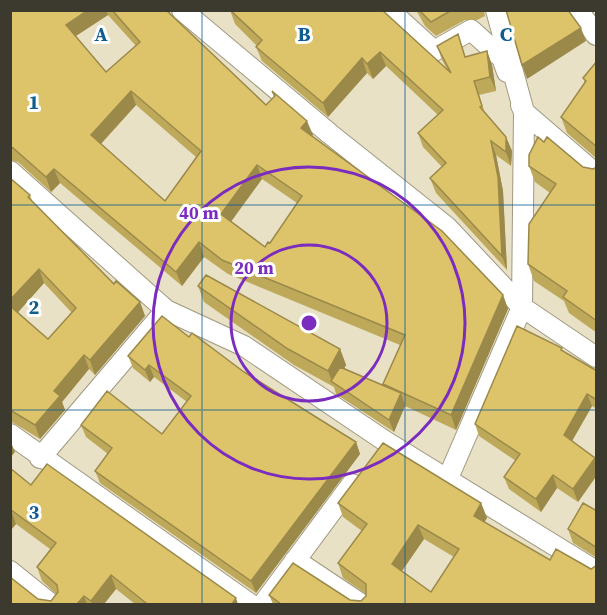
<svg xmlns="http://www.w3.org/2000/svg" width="607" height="615" viewBox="0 0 607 615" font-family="'Source Serif 4',serif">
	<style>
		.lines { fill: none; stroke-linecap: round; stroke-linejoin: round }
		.minor-casing { stroke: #a09980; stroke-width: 22 }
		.minor { stroke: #fff; stroke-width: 20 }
		.wall { fill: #bea95b; fill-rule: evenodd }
		.shaded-wall { fill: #9b894a }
		.building { fill: #ddc46a; stroke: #9b894a; stroke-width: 1.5; fill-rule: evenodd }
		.grid { fill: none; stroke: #0f5d8f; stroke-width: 1.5; stroke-opacity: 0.55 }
		.ring { fill: none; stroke: #7b2cbf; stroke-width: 3 }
		.grid-label { font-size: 20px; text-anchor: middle; font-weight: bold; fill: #0f5d8f; stroke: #fff; stroke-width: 6; stroke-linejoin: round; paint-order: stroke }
		.centre { fill: #7b2cbf; stroke: #fff; stroke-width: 3 }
		.ring-label { font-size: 18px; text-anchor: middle; font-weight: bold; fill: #7b2cbf; stroke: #fff; stroke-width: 6; stroke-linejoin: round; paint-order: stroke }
	</style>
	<rect width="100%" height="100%" fill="#e8e1c6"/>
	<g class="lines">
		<g class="minor-casing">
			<path id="minor" d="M182 10 330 134 447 227 522 307 596 357
				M389 10 434 51 471 30 502 58 507 72
				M578 10 596 35
				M521 105 524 112 596 174
				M10 171 166 310 244 346 385 441 596 571
				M10 434 250 604
				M40 458 166 310
				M448 478 522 307 524 112 496 10
				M295 560 361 604
				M10 571 51 604
				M263 604 352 484"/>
		</g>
		<use href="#minor" class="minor"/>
	</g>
	<path class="wall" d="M10 10H166L266 105 274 97 272 91 313 135 312 136 503 295 508 309 456 430 405 406 394 432 336 394 334 387 294 365 204 302 198 286 340 349 346 365 344 368 384 386 383 384 400 345 228 274 204 257 182 286 60 183 51 192 18 162 10 160ZM108 15 136 46 106 72 76 36ZM136 105 196 157 165 201 101 144ZM262 179 297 203 270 243 265 247 231 222Z
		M230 10 447 69 442 60 437 46 466 57 487 51 492 65 496 91 479 95 485 113 506 137 512 151 511 166 496 155 503 191 507 270 436 193 430 178 442 167 423 147 418 133 438 115 386 66 373 79 367 73 328 117 262 61 256 47 257 46 235 24Z
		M416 10H484L485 16 477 20H465L436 36 425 26Z
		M597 61V159L567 133 561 117 585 83 583 78Z
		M544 142 583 167 593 169 597 167V333L569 313 564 301 534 281 528 264 550 193 535 182 529 166Z
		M10 178 30 195 32 201 114 284 140 302 145 316 95 375 89 369 62 402 65 410 40 439 12 422 10 423ZM44 283 72 313 48 339 18 312Z
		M189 337 356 442 360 454 256 593 100 483 95 471 108 454 86 437 81 425 162 434 187 402 154 377 150 382 133 368 128 356Z
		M563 352 597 371V409L592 406 572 441 595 458 597 461V475L578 502 557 488 541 512 509 489 504 477 516 461 479 436 475 424Z
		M10 468 31 485 238 604H135L116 589 104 604H10L38 599 51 601 56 594 42 581 37 567 50 549 16 524 10 531Z
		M338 503H481L487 518 484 522 550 560 591 569 597 604H273L269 595 361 601 366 596V594L343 578 338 563 362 531 343 517ZM424 539 454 557 431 592 402 571Z
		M597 511V558L573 543 568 529Z"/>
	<path class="shaded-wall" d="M88 10H106L108 15 71 39 66 25Z
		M581 28 586 41 527 79 522 65Z
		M487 51 492 65 496 91 490 77Z
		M380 52 386 66 373 79 367 64Z
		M362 58 367 73 328 117 323 103Z
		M131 91 136 105 96 149 91 135Z
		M307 121 313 135 306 143 301 128Z
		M506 137 512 151 511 166 506 152Z
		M491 141 496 155 503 191 507 270 502 256Z
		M257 165 262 179 226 228 221 214Z
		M54 169 60 183 51 192 46 177Z
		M199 242 204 257 182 286 176 272Z
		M39 269 44 283 13 318 10 312V300Z
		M503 295 508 309 456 430 451 415Z
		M140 302 145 316 95 375 90 360Z
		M340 349 346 365 336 384 332 381 328 371Z
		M84 355 89 369 62 402 65 410 40 439 35 425 54 391Z
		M149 365 154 377 150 382 145 370Z
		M401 393 405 406 394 432 389 420Z
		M587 394 592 406 568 448 564 435Z
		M10 440 15 452 10 458Z
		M356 442 360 454 256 593 251 581Z
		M595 458 597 461V475L578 502 573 489Z
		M553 475 557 488 541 512 536 499Z
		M481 503 487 518 479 531 474 516Z
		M11 510 16 524 10 531V511Z
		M418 525 424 539 397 578 392 564Z
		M111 575 116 589 104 604H92L91 601Z
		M84 596 87 604H77Z
		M236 598 238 604H232Z"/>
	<path class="building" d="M10 10H88L66 25 106 72 140 42 112 10H166L266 105 275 96 272 91 307 121 301 128 442 231 503 295 451 415 383 384 405 335 222 260 199 242 176 272 54 169 46 177 13 148 10 147ZM131 91 201 151 165 201 91 135ZM257 165 302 196 270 243 268 242 265 247 221 214Z
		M230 10H382L451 73 437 46 458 34 465 57 487 51 490 77 474 81 482 106 480 107 506 137V152L491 141 498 177 502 256 430 178 446 163 418 133 443 110 380 52 367 64 362 58 323 103 256 47 262 40Z
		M419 10H452L431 22Z
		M506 10H568L581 28 522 65Z
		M597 61V147L561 117 586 81 583 78Z
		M538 137 544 142 547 137 583 167 593 169 597 167V321L563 297 567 291 528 264 529 224 556 184 529 166V155Z
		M10 178 30 195 28 197 114 284 116 281 140 302 90 360 84 355 54 391 60 396 35 425 10 410V306L48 339 76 308 39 269 10 300Z
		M206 275 340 349 328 371 288 349 198 286Z
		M162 316 189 337 192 333 244 372 356 442 251 581 95 471 112 448 81 425 107 391 162 434 191 396 149 365 145 370 128 356Z
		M517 326 562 348 561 350 597 371V400L587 394 564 435 595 458 573 489 553 475 536 499 504 477 520 454 475 424Z
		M340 367 401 393 389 420 331 381Z
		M383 443 481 503 474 516 550 560 556 549 591 569 597 565V604H281L269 595 293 563 350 600 361 601 366 596V584L338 563 367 524 338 503ZM418 525 459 549 431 592 392 564Z
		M47 464 236 598 232 604H144L146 603 111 575 91 601 84 596 77 604H10V577L38 599 51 601 58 592 57 585 37 567 56 543 11 510 10 511V468L31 485Z
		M583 503 597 511V548L568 529Z"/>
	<path class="grid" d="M202 10V604M405 10V604M10 205H596M10 410H596"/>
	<g class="ring">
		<circle cx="309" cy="323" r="78"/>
		<circle cx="309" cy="323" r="156"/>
	</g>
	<g class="grid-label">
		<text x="101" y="41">A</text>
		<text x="304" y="41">B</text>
		<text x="506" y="41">C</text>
		<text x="34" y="109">1</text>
		<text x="34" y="314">2</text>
		<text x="34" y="519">3</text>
	</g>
	<circle cx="309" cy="323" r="9" class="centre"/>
	<g class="ring-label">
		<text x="199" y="219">40 m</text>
		<text x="254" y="274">20 m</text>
	</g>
	<rect width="607" height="615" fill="none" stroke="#3c392f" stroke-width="24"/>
</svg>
